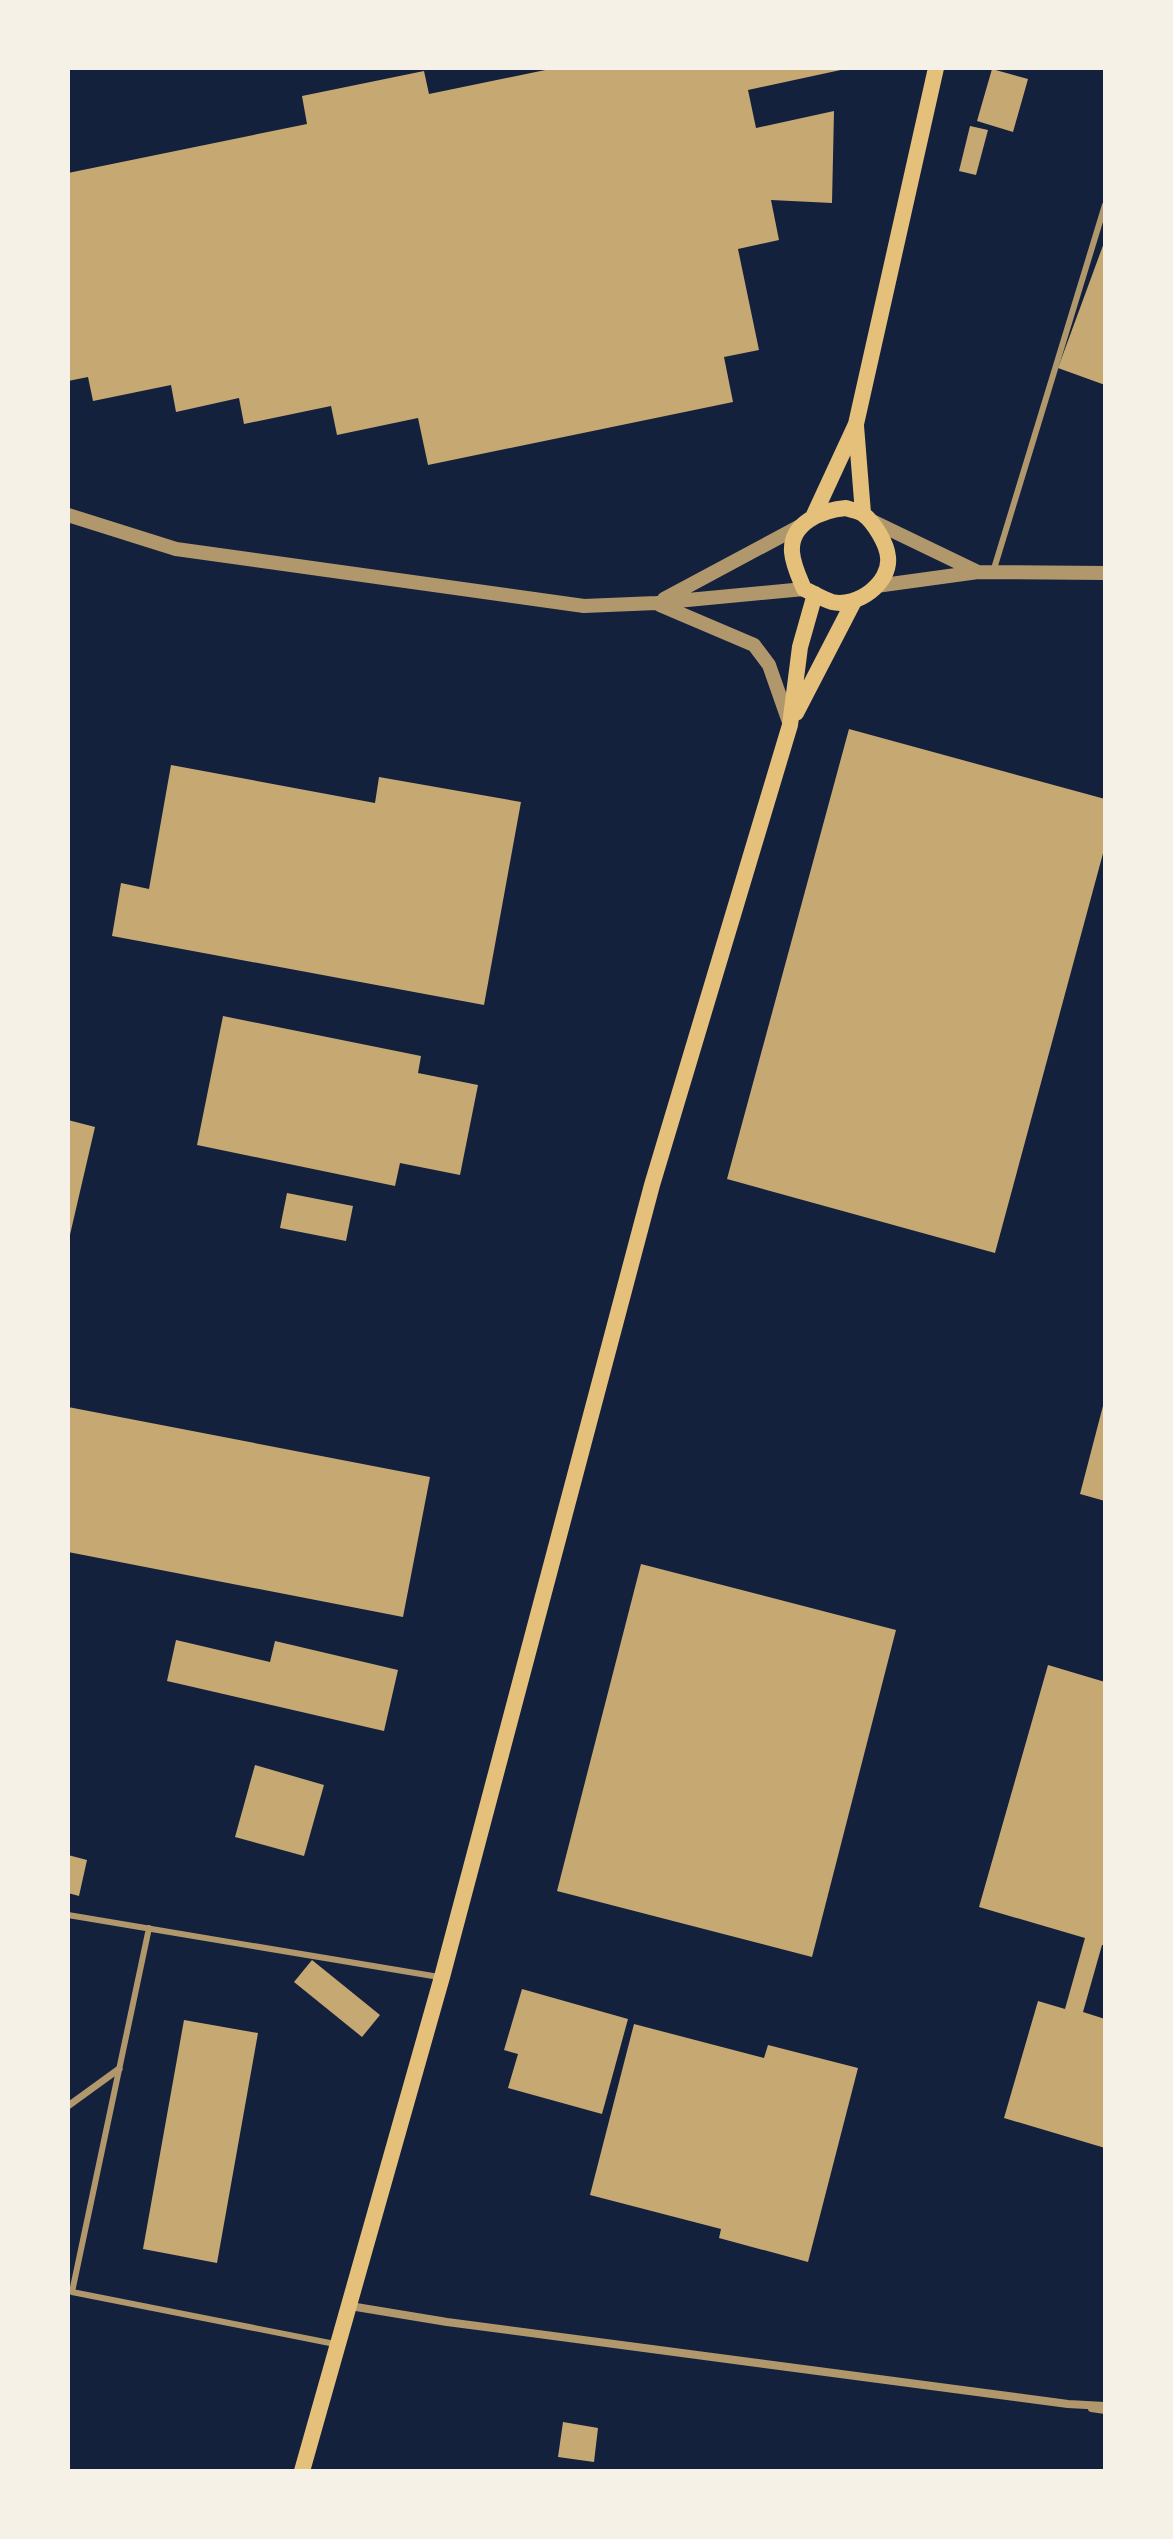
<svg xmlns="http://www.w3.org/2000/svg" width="1173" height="2539" viewBox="0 0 1173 2539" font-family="'Roboto Serif',serif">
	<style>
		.building { fill: #c6a872 }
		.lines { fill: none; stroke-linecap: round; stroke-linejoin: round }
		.service { stroke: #b1986c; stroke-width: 6 }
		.pedestrian { stroke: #b1986c; stroke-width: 7 }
		.minor { stroke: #b1986c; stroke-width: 8 }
		.tertiary { stroke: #b1986c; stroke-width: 14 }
		.secondary { stroke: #e5c07b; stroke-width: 16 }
	</style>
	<rect width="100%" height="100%" fill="#14213d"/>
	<path class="building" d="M555 68H850L748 90 756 128 834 111 832 203 771 200 779 240 738 249 759 350 724 357 733 402 428 465 418 418 337 435 331 406 244 424 239 398 176 412 171 385 93 401 88 377 68 381V173L307 124 302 96 424 71 429 94Z
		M992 69 1028 79 1013 132 977 121Z
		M970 126 988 130 976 175 959 171Z
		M1105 240V385L1058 368Z
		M849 729 1105 799V846L995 1253 727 1179Z
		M171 765 375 803 379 777 521 802 484 1005 112 936 121 883 149 889Z
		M223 1016 421 1056 418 1073 478 1085 460 1175 400 1163 395 1186 197 1145Z
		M68 1120 95 1127 69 1239H68Z
		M287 1193 353 1206 346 1241 280 1228Z
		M1104 1402H1105V1501L1080 1494Z
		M68 1407 430 1477 403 1617 68 1552Z
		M641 1564 896 1630 812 1957 557 1891Z
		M176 1640 270 1662 275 1641 398 1670 384 1731 167 1681Z
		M1048 1665 1105 1682V1945H1102L1083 2012 1105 2019V2148L1004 2118 1038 2001 1065 2009 1085 1938 979 1907Z
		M255 1765 324 1785 304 1856 235 1837Z
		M68 1855 87 1860 79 1896 68 1893Z
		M312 1960 380 2015 362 2037 294 1982Z
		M522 1989 628 2019 602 2114 508 2088 518 2054 504 2050Z
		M184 2020 258 2033 217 2263 143 2249Z
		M634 2024 764 2058 768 2045 858 2068 808 2262 719 2238 721 2229 590 2195Z
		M563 2422 598 2428 594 2462 558 2457Z"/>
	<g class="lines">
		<path class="service" d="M993 572 1105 205
			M68 1915 439 1977
			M149 1928 72 2292 335 2344
			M1091 2409 1105 2411"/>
		<path class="pedestrian" d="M68 2106 119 2069"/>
		<path class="minor" d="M350 2306 447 2322 1068 2404 1105 2406"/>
		<path class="tertiary" d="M68 515 176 549 584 606 656 603 804 589
			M870 520 978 572
			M876 586 978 572 1105 573
			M664 599 804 524
			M660 605 754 645 769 665 790 725"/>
		<path class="secondary" d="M856 426 863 513
			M846 508C851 510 859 511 863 514 874 522 887 544 888 557 891 583 857 608 832 602 823 599 813 593 804 589 799 577 793 565 792 552 790 523 822 510 846 508Z
			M813 517 856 424 936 68
			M796 713 854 601
			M302 2471 442 1977 652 1185 790 725 800 647 815 594"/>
	</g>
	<rect width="1173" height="2539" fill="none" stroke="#f6f1e7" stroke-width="140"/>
</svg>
